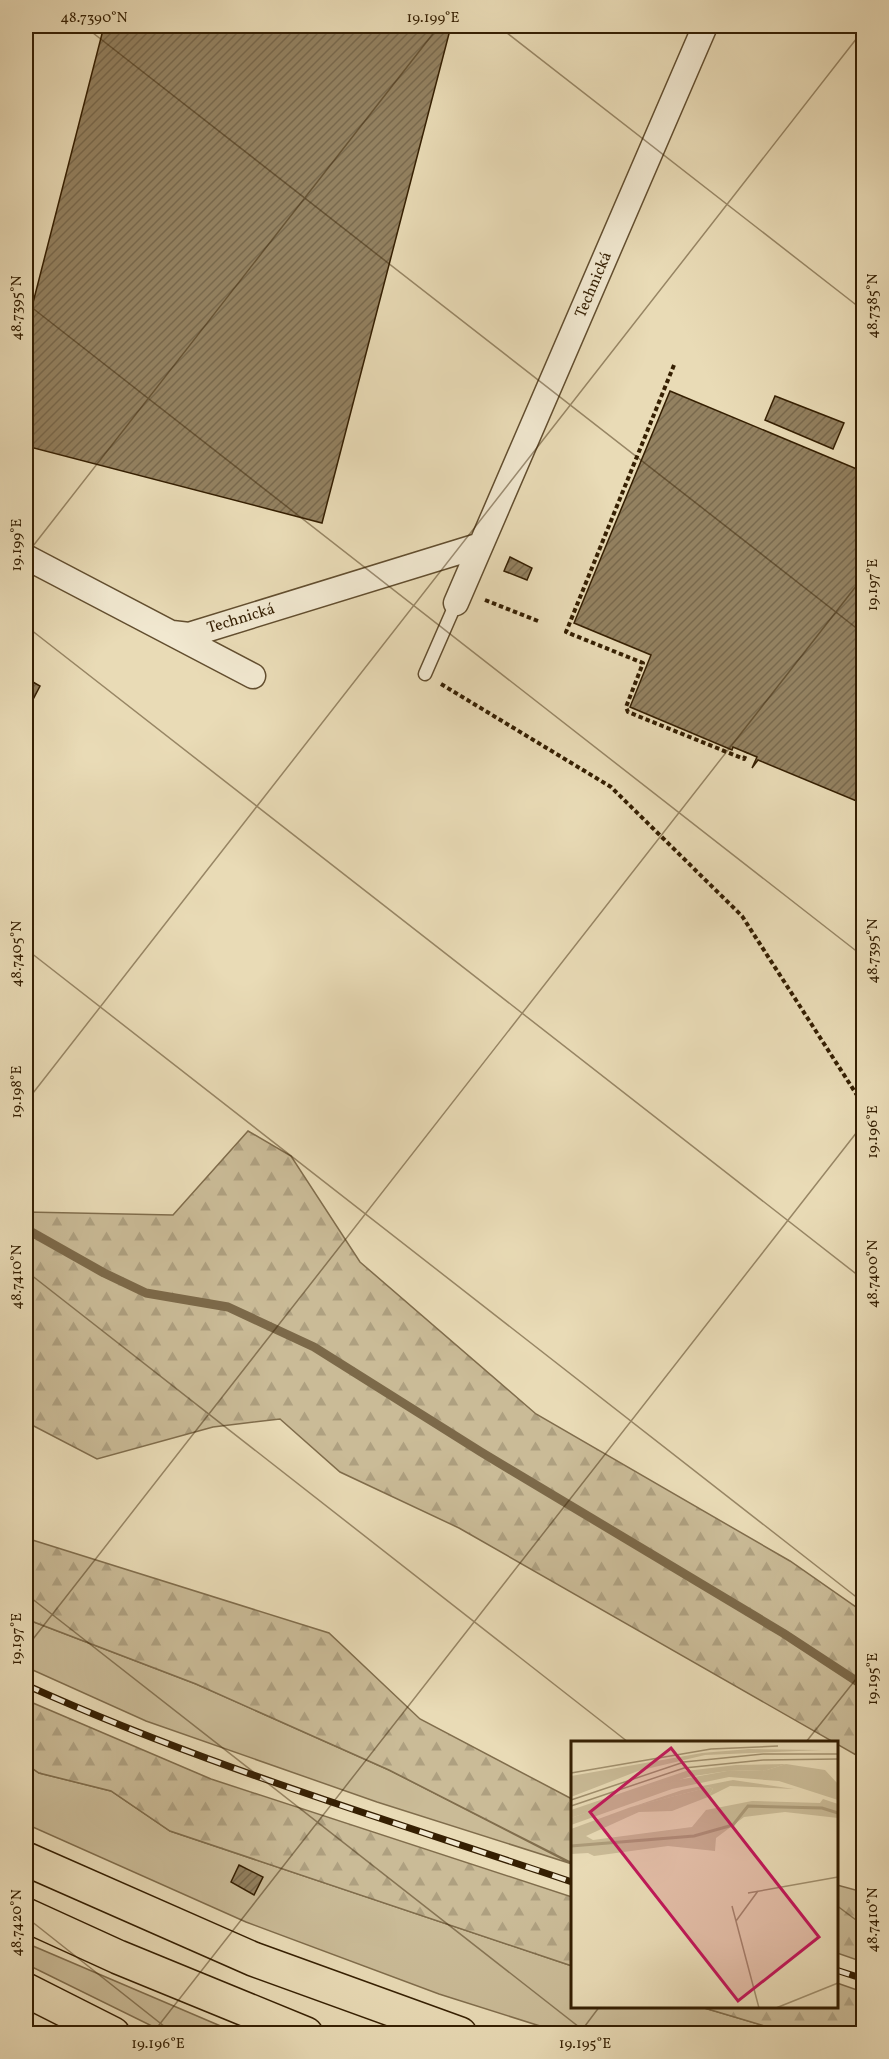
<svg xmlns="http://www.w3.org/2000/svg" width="889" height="2059" viewBox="0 0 889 2059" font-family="Vollkorn,serif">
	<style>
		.green { fill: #cabb97; stroke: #806d4c; stroke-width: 1.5 }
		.forest { fill: url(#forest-firs); stroke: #806d4c; stroke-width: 1.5 }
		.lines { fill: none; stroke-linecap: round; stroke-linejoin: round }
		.stream { stroke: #7c6949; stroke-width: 9 }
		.building { fill: url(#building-hatch); stroke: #351f02; stroke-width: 1.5 }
		.service-casing { stroke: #624e2f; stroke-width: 15 }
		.minor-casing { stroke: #624e2f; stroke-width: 27 }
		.primary-casing { stroke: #351f02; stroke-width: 36 }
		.motorway-casing { stroke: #351f02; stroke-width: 36 }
		.path { stroke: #351f02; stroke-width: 4; stroke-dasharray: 4.5 3; stroke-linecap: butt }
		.service { stroke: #f1e8d0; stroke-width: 12 }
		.minor { stroke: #f1e8d0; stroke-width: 24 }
		.primary { stroke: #e9dbb6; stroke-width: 33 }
		.motorway { stroke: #e9dbb6; stroke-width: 33 }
		.rail-casing { stroke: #351f02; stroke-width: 7 }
		.rail { stroke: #f1e8d0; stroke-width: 4.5; stroke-dasharray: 14; stroke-linecap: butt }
		.ticks { fill: none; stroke: #351f02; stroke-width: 1.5; stroke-opacity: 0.45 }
		.labels { text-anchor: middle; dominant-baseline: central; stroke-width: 5; stroke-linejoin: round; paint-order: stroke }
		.street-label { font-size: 16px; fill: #351f02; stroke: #f1e8d0 }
		.inset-river { fill: none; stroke: #ac9b79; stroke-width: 3 }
		.inset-road { fill: none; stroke: #a1906e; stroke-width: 1.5 }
		.view { fill: #c2185b; fill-opacity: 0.15; stroke: #c2185b; stroke-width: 3 }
		.inset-edge { fill: none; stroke: #351f02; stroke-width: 3 }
		.neatline { fill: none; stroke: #351f02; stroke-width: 2 }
		.ticks-label { font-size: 15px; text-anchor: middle; fill: #351f02 }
	</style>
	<defs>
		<pattern id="forest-firs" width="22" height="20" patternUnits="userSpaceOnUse" patternTransform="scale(1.5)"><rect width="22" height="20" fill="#cabb97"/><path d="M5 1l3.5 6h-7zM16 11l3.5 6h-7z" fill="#aea080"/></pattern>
		<pattern id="building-hatch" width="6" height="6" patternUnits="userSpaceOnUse" patternTransform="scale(1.5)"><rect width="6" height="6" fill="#938160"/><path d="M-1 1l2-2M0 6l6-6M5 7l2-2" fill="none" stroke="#79694d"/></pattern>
	</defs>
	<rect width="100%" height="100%" fill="#e9dbb6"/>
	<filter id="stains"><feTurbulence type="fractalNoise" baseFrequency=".00333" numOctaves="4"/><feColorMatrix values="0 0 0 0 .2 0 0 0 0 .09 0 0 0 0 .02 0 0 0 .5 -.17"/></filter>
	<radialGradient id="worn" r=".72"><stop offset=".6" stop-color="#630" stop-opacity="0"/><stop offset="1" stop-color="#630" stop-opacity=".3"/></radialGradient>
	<path class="green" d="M26 1619 196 1684 389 1770 572 1864 377 1802 146 1721 26 1667Z
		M26 1764 39 1773 111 1791 170 1831 572 1966V2006L701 2007 788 2033H562L439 1994 246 1922 26 1824Z
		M26 1943 237 2033H166L26 1964Z"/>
	<path class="forest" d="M248 1131 291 1156 360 1262 536 1414 790 1561 863 1612V1759L459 1528 340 1472 280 1419 213 1427 97 1459 26 1422V1212L173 1215Z
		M26 1538 329 1633 420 1719 572 1799V1863L389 1770 196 1684 26 1619Z
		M26 1700 211 1779 572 1897V1966L170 1831 111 1791 39 1773 26 1764Z
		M837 1885 863 1892V1962L837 1953Z
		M837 1983 863 1992V2033H788L701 2007 836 2006Z"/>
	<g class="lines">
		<path class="stream" d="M26 1229 104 1273 146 1293 228 1307 314 1347 481 1452 783 1633 864 1686"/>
	</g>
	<path class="building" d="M104 26H451L322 523 26 446V330Z
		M670 391 864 472V790L859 802 758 760 752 768 757 757 733 747 732 750 630 707 651 655 574 623Z
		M775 396 844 423 833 449 765 420Z
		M510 557 532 568 527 580 504 571Z
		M26 678 40 686 26 713Z
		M239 1865 263 1877 254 1895 231 1882Z"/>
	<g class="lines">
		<g class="service-casing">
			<path id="service" d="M425 674 456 603"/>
		</g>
		<g class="minor-casing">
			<path id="minor" d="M26 557 253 676
				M456 603 705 26
				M172 633 189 635 481 545"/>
		</g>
		<g class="primary-casing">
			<path id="primary" d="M26 1990 113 2034"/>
		</g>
		<g class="motorway-casing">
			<path id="motorway" d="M26 1859 253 1959 460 2034
				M26 1915 118 1957 306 2034"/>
		</g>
		<path class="path" d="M674 365 566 632 643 663 626 707 628 712 744 759 747 752
			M485 600 538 621
			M441 684 611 787 742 916 864 1106"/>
		<use href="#service" class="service"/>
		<use href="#minor" class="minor"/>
		<use href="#primary" class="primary"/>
		<use href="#motorway" class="motorway"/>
		<g class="rail-casing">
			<path id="rail" d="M26 1685C203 1765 389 1820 572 1882
				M836 1970 864 1979"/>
		</g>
		<use href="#rail" class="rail"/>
	</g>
	<path class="ticks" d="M84 26 864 634M498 26 864 311M26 303 864 957M26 555 439 26M26 626 864 1280M26 949 864 1603M26 1102 864 29M26 1271 628 1742M26 1594 588 2034M26 1648 864 576M806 1742 864 1669M836 1905 864 1926M26 1917 174 2034M152 2034 864 1123M579 2034 600 2006"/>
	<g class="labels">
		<g class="street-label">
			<text transform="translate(594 285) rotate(-67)">Technická</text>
			<text transform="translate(241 619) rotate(-17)">Technická</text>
		</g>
	</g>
	<g transform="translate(571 1741)">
		<rect width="267" height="267" fill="#e9dbb6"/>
		<path d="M178 8 252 9 134 14 67 30 0 56V35L131 12ZM215 23 196 29 156 30 117 36 0 77V69L115 30 165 24ZM162 39 223 48 159 45 137 56 142 48 139 46 61 66 111 49Z" fill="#cabb97"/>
		<path d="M215 23 254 29 267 43V59L208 40 158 36 101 48 0 84V77L101 40 156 30 196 29ZM139 46 142 48 137 56 101 70 68 71 15 95 22 99 121 86 135 69 181 60 249 62 252 58 267 63V77L214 71 173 76 145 97 144 110 97 105 23 115 17 112 0 113V88L60 66Z" fill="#cabb97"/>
		<path class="inset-river" d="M0 105 123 95 162 84 177 65 251 67 267 72"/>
		<path class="inset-road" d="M192 13H267M192 19 267 18M0 32 140 8 207 5M0 59 113 21 192 13M0 65 113 27 192 19M177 152 267 136M161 165 188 267M165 180 187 150M205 267 267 242"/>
		<path class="view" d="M100 7 248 196 167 260 19 71Z"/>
		<rect width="267" height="267" class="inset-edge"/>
	</g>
	<rect width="889" height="2059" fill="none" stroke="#e9dbb6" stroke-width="66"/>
	<rect x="33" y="33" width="823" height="1993" class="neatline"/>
	<g class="ticks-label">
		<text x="94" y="22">48.7390°N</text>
		<text x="433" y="22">19.199°E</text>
		<text transform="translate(872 306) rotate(-90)" y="5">48.7385°N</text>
		<text transform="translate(16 308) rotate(-90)" y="5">48.7395°N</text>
		<text transform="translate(16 545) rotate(-90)" y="5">19.199°E</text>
		<text transform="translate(872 585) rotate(-90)" y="5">19.197°E</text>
		<text transform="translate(872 951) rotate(-90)" y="5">48.7395°N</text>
		<text transform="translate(16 954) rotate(-90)" y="5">48.7405°N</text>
		<text transform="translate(16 1092) rotate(-90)" y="5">19.198°E</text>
		<text transform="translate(872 1132) rotate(-90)" y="5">19.196°E</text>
		<text transform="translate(872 1274) rotate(-90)" y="5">48.7400°N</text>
		<text transform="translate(16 1277) rotate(-90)" y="5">48.7410°N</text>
		<text transform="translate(16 1639) rotate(-90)" y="5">19.197°E</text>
		<text transform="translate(872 1679) rotate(-90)" y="5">19.195°E</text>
		<text transform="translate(872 1920) rotate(-90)" y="5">48.7410°N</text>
		<text transform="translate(16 1923) rotate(-90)" y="5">48.7420°N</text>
		<text x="158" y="2048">19.196°E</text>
		<text x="585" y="2048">19.195°E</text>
	</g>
	<rect width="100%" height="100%" filter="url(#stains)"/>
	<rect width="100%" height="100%" fill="url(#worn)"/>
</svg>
